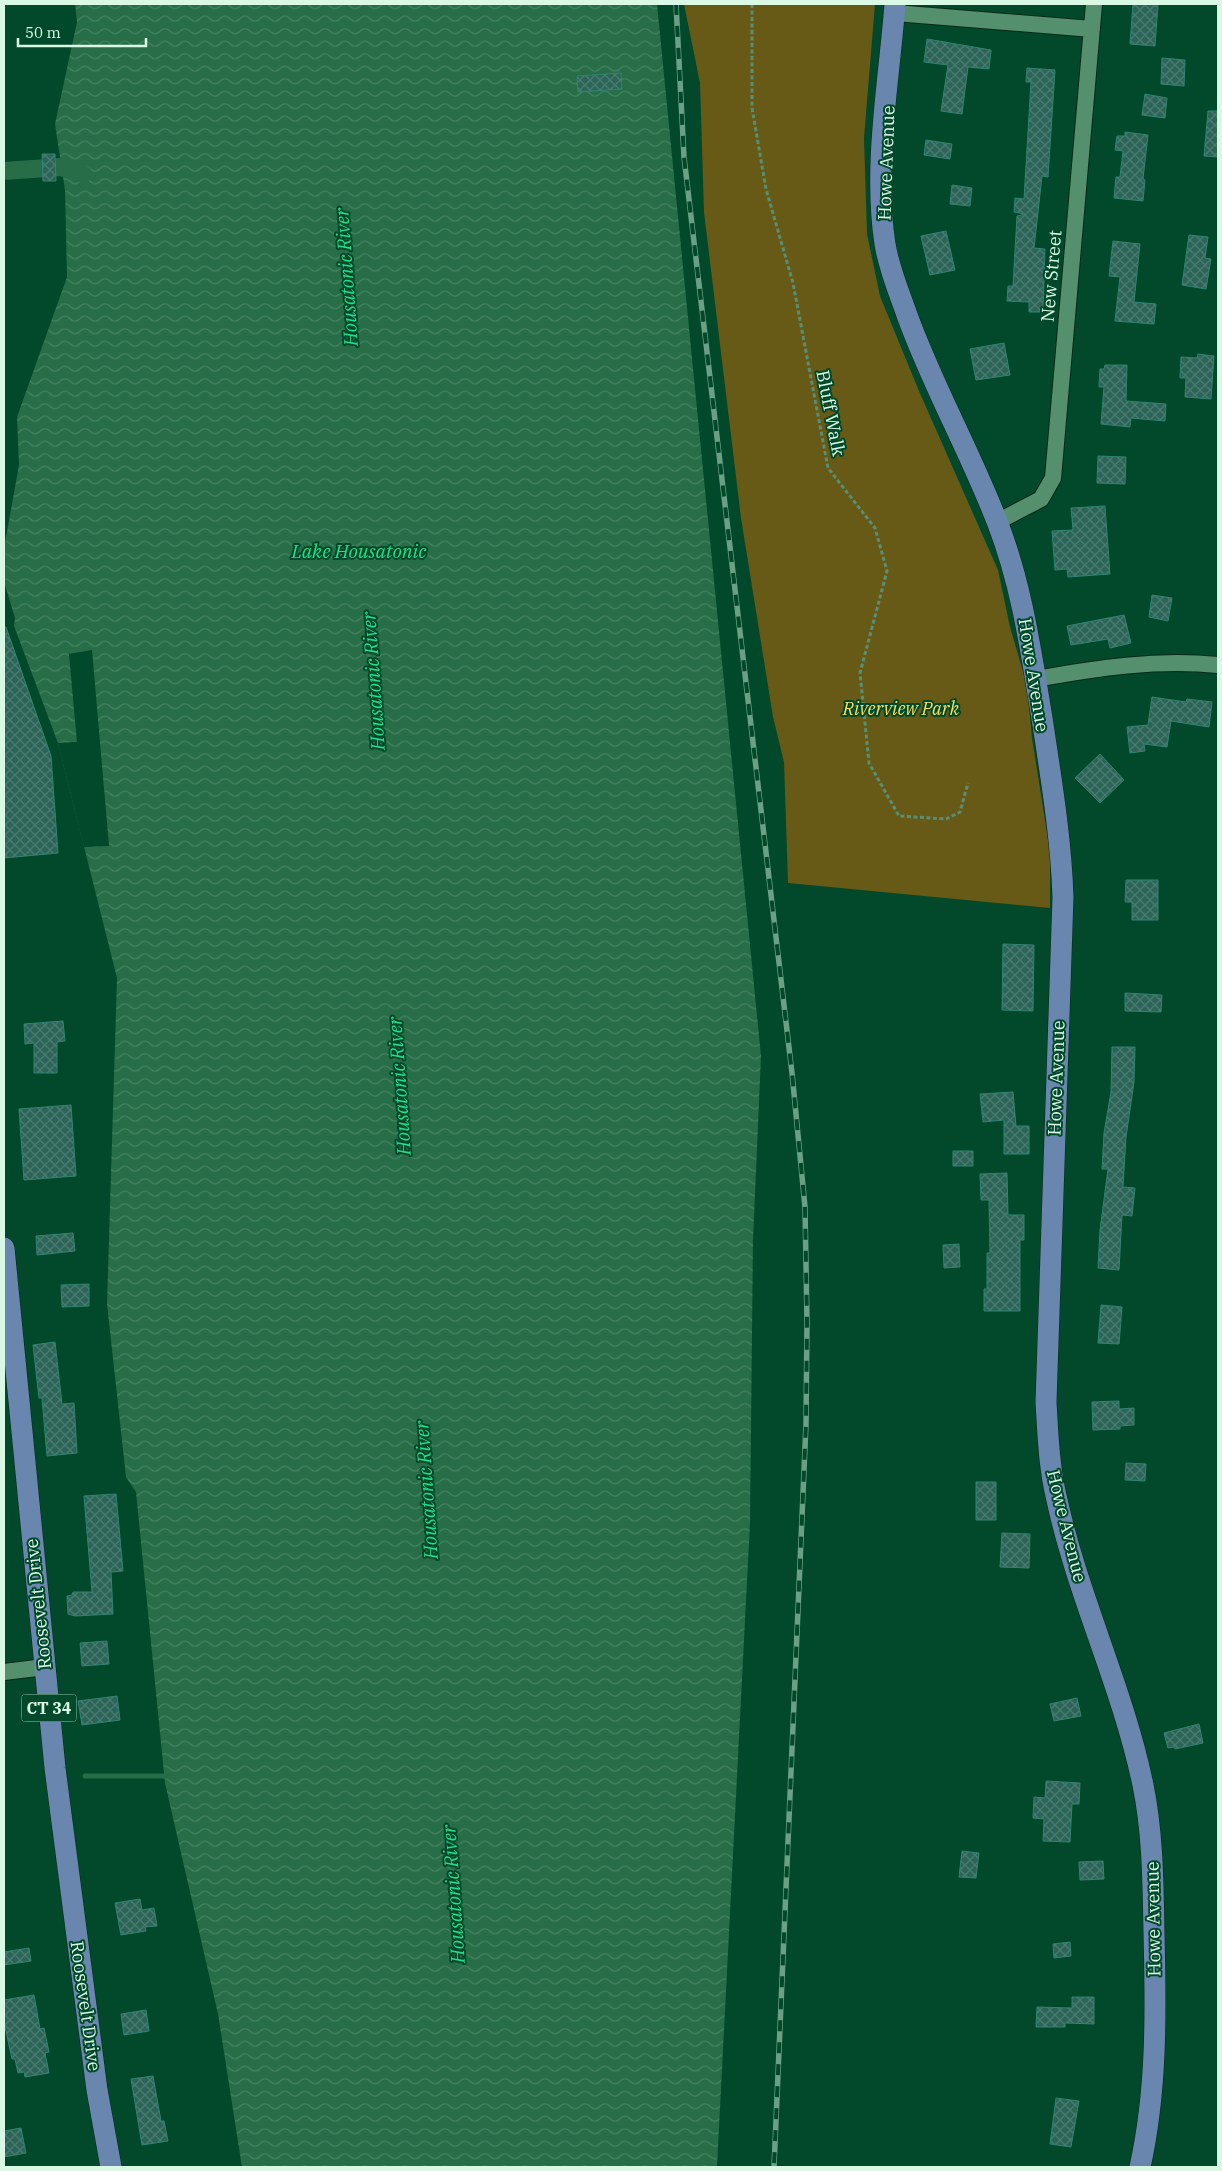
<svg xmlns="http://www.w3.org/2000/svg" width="1222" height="2171" viewBox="0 0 1222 2171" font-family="'IBM Plex Serif',serif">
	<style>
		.green { fill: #675916 }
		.water { fill: url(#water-waves) }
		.pier { fill: #01492a }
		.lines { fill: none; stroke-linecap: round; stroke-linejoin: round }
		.stream { stroke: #266d48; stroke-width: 5 }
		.canal { stroke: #266d48; stroke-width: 18 }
		.building { fill: url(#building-cross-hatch); stroke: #318473 }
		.minor-casing { stroke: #092a19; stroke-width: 18 }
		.major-casing { stroke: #092a19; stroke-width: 22 }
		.path { stroke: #588f75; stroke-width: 3; stroke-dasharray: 4 2.5; stroke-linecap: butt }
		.minor { stroke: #54906d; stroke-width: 16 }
		.major { stroke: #6886ae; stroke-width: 21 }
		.rail-casing { stroke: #6ca086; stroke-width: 5.5 }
		.rail { stroke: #01492a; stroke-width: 4; stroke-dasharray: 11; stroke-linecap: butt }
		.labels { text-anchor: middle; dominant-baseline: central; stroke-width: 4; stroke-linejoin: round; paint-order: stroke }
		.shield { fill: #01492a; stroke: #99c4ad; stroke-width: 1 }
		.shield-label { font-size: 16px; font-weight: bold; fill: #daf9e5 }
		.street-label { font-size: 18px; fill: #daf9e5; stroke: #01492a }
		.park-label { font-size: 18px; font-style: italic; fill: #fbdf60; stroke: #01492a }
		.water-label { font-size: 19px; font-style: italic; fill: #1fe18d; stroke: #01492a }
	</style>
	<defs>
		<pattern id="water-waves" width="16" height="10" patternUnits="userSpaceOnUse" patternTransform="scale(1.25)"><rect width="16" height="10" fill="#266d48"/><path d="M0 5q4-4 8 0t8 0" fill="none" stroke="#458362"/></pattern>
		<pattern id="building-cross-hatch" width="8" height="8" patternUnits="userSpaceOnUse" patternTransform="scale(1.25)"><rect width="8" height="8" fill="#2c6458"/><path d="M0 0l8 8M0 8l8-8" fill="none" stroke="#4a7b70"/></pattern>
	</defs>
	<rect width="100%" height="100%" fill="#01492a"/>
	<path class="green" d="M684 4H875L864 138 867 234 880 296 919 391 998 570 1010 627 1027 685 1032 738 1050 852V908L788 883 784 762 773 717 741 518 704 212 700 83Z"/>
	<path class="water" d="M75 4H657L761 1056 753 1240 750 1523 717 2167H242L218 2014 165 1783 136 1492 126 1477 107 1304 117 978 58 743 14 626 15 618 5 585V543L19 465 17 417 67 277 65 190 55 124 77 22Z"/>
	<path class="pier" d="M92 650 109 846 84 847 58 743 77 742 69 654Z"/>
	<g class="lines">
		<path class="stream" d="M85 1776H170"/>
		<path class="canal" d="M4 171 61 167 83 174"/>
	</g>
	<path class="building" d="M1133 4H1158L1155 46 1130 44Z
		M927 39 991 50 989 69 968 67 962 114 941 111 948 65 924 62Z
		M1162 58 1185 60 1184 86 1161 84Z
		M1027 68 1055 70 1048 177 1042 176 1034 248 1045 249 1043 312H1029V302L1007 301 1008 286H1013L1017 216 1025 214 1014 212 1015 198 1024 199 1031 82H1026Z
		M621 73 622 89 578 92 577 76Z
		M1145 94 1167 98 1165 118 1142 115Z
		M1208 111H1218V157L1204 156Z
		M1125 132 1148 135 1143 179 1145 180 1143 201 1114 198 1116 177H1120L1123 151 1115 150 1117 136H1125Z
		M926 140 952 144 950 159 924 155Z
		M42 154H55L56 181H43Z
		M952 185 972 188 970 206 950 204Z
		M946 231 955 270 930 275 921 236Z
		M1189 235 1208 237 1205 258 1211 259 1206 289 1182 285Z
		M1113 241 1140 244 1134 302 1156 304 1154 324 1115 321 1120 277 1109 276Z
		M1004 343 1010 375 976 380 970 349Z
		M1198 354 1214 356 1211 399 1185 397 1186 378H1180L1181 357 1197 358Z
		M1105 365H1127L1126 401 1166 404 1165 421 1131 418 1130 427 1101 424 1104 387H1099L1100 369H1104Z
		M1098 456 1126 457 1125 484 1097 483Z
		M1105 506 1110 574 1068 577 1067 569 1055 570 1052 531 1073 530 1071 508Z
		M1152 595 1172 598 1168 621 1149 617Z
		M1124 615 1131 643 1110 648 1108 639 1071 645 1067 626Z
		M4 627H6L51 756 58 853 4 858Z
		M1152 697 1186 702 1187 699 1212 702 1209 727 1171 721 1167 747 1144 744 1145 751 1130 753 1127 727 1148 725Z
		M1100 754 1124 780 1100 803 1075 778Z
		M1126 880H1158V920H1132V902H1125Z
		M1003 944 1034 945 1033 1011 1002 1010Z
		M1125 993 1162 995 1161 1012 1125 1011Z
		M63 1021 65 1041 57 1042V1073H34V1043L25 1044 24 1024Z
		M1112 1047H1135L1134 1082 1126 1137 1123 1187 1135 1188 1132 1216 1122 1215 1119 1270 1098 1268 1100 1230 1108 1169H1102L1104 1133 1111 1092Z
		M1013 1092 1016 1126H1029V1154H1004V1120L983 1122 980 1094Z
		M71 1105 76 1176 24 1180 19 1109Z
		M953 1151H973V1166H953Z
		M1007 1173 1008 1215H1024V1240H1020V1311H984V1289H987V1253H990L989 1200H981L980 1174Z
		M73 1233 75 1251 37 1255 36 1236Z
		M959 1244 960 1267 944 1268 943 1245Z
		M89 1284V1306L62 1307 61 1285Z
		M1101 1305 1122 1307 1119 1344 1098 1343Z
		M55 1342 62 1404 74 1403 77 1453 47 1456 42 1398H39L33 1345Z
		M1119 1401V1409L1134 1408V1425L1120 1426V1429L1093 1430 1092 1402Z
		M1126 1463 1146 1464 1145 1481 1125 1480Z
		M976 1482H996V1520H976Z
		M116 1494 123 1571 111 1572 113 1614 75 1616 68 1614 67 1596 72 1595 73 1592H92L84 1496Z
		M1002 1533 1030 1534 1029 1568 1000 1567Z
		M107 1641 109 1664 82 1666 80 1643Z
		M117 1696 120 1720 82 1725 78 1701Z
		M1077 1698 1081 1716 1054 1721 1050 1704Z
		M1199 1724 1203 1743 1175 1749 1174 1747 1168 1748 1164 1733Z
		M1046 1781 1080 1783 1079 1804H1072L1070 1842 1043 1841 1044 1819 1033 1818 1034 1797 1045 1798Z
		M962 1851 979 1853 976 1878 959 1877Z
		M1103 1861 1104 1879 1080 1880 1079 1862Z
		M140 1899 142 1910 154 1908 157 1926 145 1927 146 1931 121 1935 115 1903Z
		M1070 1942 1071 1956 1054 1958 1053 1944Z
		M29 1948 31 1961 4 1965V1952Z
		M34 1995 40 2029 44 2028 49 2052 45 2053 49 2073 25 2077 24 2072 18 2073 15 2059H12L4 2022V2000Z
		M1072 1997H1094V2024L1065 2023V2027H1036L1037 2007 1072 2008Z
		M146 2010 149 2031 124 2035 121 2014Z
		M153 2076 161 2121H164L168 2141 142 2145 131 2079Z
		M1056 2098 1079 2101 1071 2147 1050 2144Z
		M21 2128 26 2153 4 2157V2131Z"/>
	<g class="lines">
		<g class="minor-casing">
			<path id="minor" d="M895 13 1092 29
				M997 522 1041 499 1053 478 1094 4
				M1036 679C1097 668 1156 659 1218 665
				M4 1672 45 1667"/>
		</g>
		<g class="major-casing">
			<path id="major" d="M895 4C889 82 873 166 885 244 889 269 899 292 907 315 933 387 971 453 998 524 1022 586 1031 652 1042 718 1051 778 1061 837 1063 897L1046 1402C1048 1435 1049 1468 1057 1500 1078 1597 1123 1688 1143 1785 1153 1834 1153 1883 1154 1933 1156 2011 1157 2091 1140 2167
				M4 1248 55 1768 97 2090 111 2167"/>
		</g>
		<path class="path" d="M752 4V108L766 189 793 283 828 468 875 528 887 571 860 673 869 763 899 816 946 819 960 812 968 783"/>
		<use href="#minor" class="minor"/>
		<use href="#major" class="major"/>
		<g class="rail-casing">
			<path id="rail" d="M676 4 684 157 792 1073 805 1207 807 1322 806 1424 774 2167"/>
		</g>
		<use href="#rail" class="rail"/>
	</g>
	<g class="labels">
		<rect class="shield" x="21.5" y="1694.5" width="55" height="27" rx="4"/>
		<g class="shield-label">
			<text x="49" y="1708">CT 34</text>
		</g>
		<g class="street-label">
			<text transform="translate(886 163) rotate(-88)">Howe Avenue</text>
			<text transform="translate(1051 276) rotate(-85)">New Street</text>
			<text transform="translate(831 413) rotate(79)">Bluff Walk</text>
			<text transform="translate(1034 675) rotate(81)">Howe Avenue</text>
			<text transform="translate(1056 1078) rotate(-88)">Howe Avenue</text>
			<text transform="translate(1067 1526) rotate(76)">Howe Avenue</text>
			<text transform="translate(38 1604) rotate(-96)">Roosevelt Drive</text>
			<text transform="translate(1153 1919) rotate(-91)">Howe Avenue</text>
			<text transform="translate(86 2006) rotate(82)">Roosevelt Drive</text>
		</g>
		<g class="park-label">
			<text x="901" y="708">Riverview Park</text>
		</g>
		<g class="water-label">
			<text transform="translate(346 277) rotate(-94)">Housatonic River</text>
			<text x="359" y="551">Lake Housatonic</text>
			<text transform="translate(373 681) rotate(-94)">Housatonic River</text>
			<text transform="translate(399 1086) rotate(-94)">Housatonic River</text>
			<text transform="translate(426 1490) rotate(-94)">Housatonic River</text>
			<text transform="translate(453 1894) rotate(-94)">Housatonic River</text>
		</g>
	</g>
	<rect width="1222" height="2171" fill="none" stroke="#daf9e5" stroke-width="10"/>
	<path d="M18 38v8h128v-8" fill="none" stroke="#daf9e5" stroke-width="2.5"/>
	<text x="25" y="38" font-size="15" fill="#daf9e5" stroke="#01492a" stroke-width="4" paint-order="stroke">50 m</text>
</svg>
